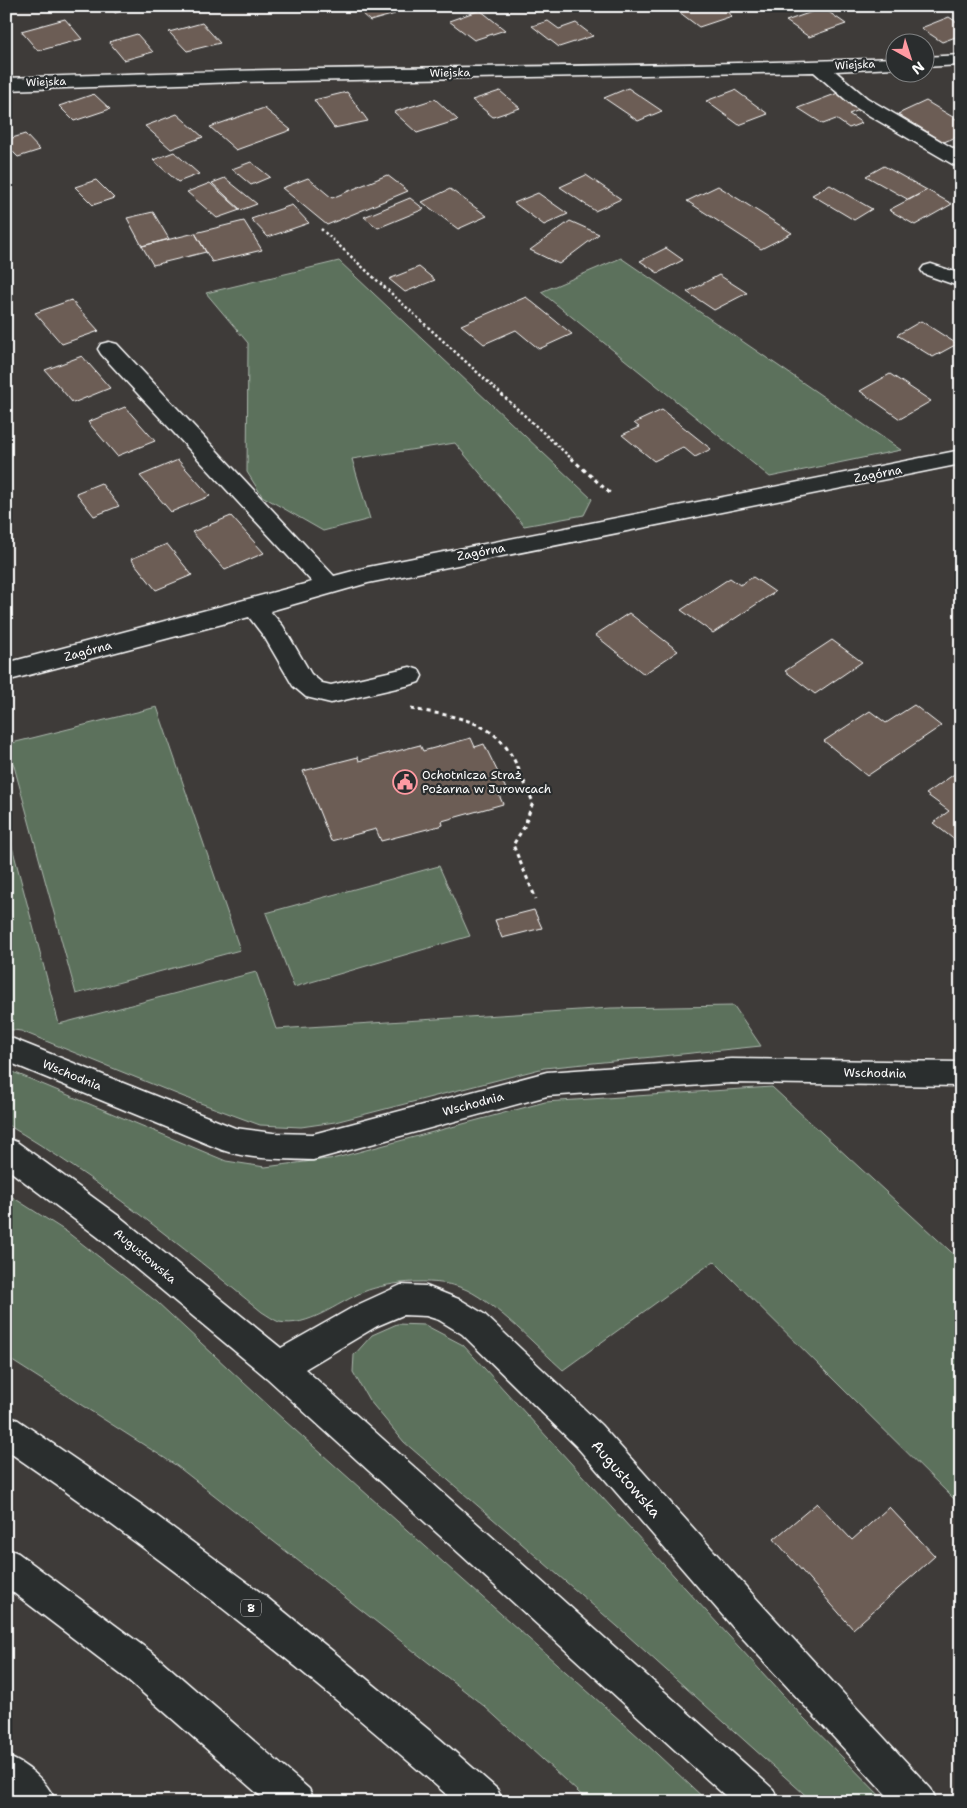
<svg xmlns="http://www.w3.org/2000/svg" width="967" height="1808" viewBox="0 0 967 1808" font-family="'Shantell Sans',sans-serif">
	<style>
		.green { fill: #5b715c; stroke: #adb8ae }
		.building { fill: #6c5d54; stroke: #fff }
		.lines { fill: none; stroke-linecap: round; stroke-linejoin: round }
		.minor-casing { stroke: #fff; stroke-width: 3 }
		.highway-casing { stroke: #fff; stroke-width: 3 }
		.path-far1 { stroke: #fff; stroke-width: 2.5; stroke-dasharray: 2.5 2.5; stroke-linecap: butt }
		.path { stroke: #fff; stroke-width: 3; stroke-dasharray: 4 4; stroke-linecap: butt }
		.minor { fill: #2a2d2e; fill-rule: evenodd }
		.highway { fill: #2a2d2e; fill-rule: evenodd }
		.labels { text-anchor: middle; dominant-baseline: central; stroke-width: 4.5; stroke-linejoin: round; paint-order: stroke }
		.far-street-label { font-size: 11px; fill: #fff; stroke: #2a2d2e }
		.shield { fill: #2a2d2e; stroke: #bfc0c0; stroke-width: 1 }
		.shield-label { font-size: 11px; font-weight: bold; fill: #fff }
		.street-label { font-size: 12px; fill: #fff; stroke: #2a2d2e }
		.poi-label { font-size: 12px; fill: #fff; stroke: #2a2d2e; text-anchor: start }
		.near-street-label { font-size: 15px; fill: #fff; stroke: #2a2d2e }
	</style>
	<rect width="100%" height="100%" fill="#3e3b39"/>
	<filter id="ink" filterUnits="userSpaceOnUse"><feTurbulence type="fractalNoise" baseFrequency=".02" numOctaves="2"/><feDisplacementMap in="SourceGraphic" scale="10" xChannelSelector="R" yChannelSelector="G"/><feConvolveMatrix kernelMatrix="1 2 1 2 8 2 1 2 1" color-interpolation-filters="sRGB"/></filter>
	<g filter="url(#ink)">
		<path class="green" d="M621 258 901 450 770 477 541 292Z
			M339 261 592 499 584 515 524 526 455 443 352 459 370 519 323 531 262 496 247 472 248 343 206 293Z
			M157 707 240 950 76 994 8 744Z
			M6 824 59 1024 256 972 276 1029 611 1008 734 1006 761 1046 544 1068 335 1122 301 1127 260 1125 184 1097 21 1031 6 1029Z
			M439 866 470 936 294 987 266 913Z
			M6 1069 226 1161 265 1167 336 1158 545 1102 772 1087 961 1261V1506L714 1261 563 1370C536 1346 498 1305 467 1290 440 1277 390 1281 363 1292 337 1303 308 1328 279 1322 274 1320 267 1315 262 1312 180 1245 98 1178 6 1124Z
			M6 1193 67 1232 157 1302 285 1421 641 1739 708 1802H589L484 1706 177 1466 6 1357Z
			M397 1324 425 1325 463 1345 803 1717 886 1802H813L617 1626 404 1442 369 1400 353 1372 354 1355 372 1335Z"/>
		<path class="building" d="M109 6H134L135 7 115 13Z
			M353 6H387L395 14 370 21Z
			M671 6H719L732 16 699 27Z
			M823 8 846 24 809 37 786 21Z
			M480 10 505 30 474 40 449 21Z
			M949 17 961 25V35L942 42 921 28Z
			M65 19 82 39 38 51 21 31Z
			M548 21 559 29 576 23 593 36 559 47 532 26Z
			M202 23 220 43 187 51 169 32Z
			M137 34 153 52 124 60 109 42Z
			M628 88 662 111 638 121 604 98Z
			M735 90 768 114 739 125 706 101Z
			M500 91 520 108 493 117 472 100Z
			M347 92 368 121 334 128 314 100Z
			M838 93 862 109 849 114 862 123 849 128 836 119 823 124 798 108Z
			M94 94 110 109 74 121 59 106Z
			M435 99 458 120 417 133 394 112Z
			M926 101 961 122V135L944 142 898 114Z
			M264 108 291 130 236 150 210 127Z
			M177 114 203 137 171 149 145 126Z
			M25 134 40 150 18 157 6 145V140Z
			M174 152 199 174 178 182 153 160Z
			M251 162 270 177 251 185 232 169Z
			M884 166 927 190 909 200 866 176Z
			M387 175 408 191 327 225 282 188 308 178 332 198Z
			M586 175 621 199 595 211 560 187Z
			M225 178 257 204 241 210 212 183Z
			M96 180 114 198 93 205 75 187Z
			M210 183 240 210 217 218 187 192Z
			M830 185 872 209 854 220 812 195Z
			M718 186 792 233 761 249 687 201Z
			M450 189 487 216 458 229 422 202Z
			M927 190 952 204 915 225 889 210Z
			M538 193 568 214 544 225 514 203Z
			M410 198 424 209 378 228 364 217Z
			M292 205 309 223 268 237 251 219Z
			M153 212 169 239 142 246 127 218Z
			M244 221 262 250 212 262 195 233Z
			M570 221 599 234 559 264 530 250Z
			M195 233 206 252 153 265 142 246Z
			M666 248 683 260 658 273 640 261Z
			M419 267 435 280 405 292 389 279Z
			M719 275 747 293 714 310 687 292Z
			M526 297 572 334 539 349 516 330 484 344 461 325Z
			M71 300 99 331 62 344 35 313Z
			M921 321 957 344 933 357 897 335Z
			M82 356 110 388 73 403 45 370Z
			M890 374 931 401 900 419 860 391Z
			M125 407 155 441 117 456 88 422Z
			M662 410 711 449 695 457 683 447 654 461 622 435 639 427 634 423Z
			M178 460 210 496 171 512 140 476Z
			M101 483 119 506 94 516 76 493Z
			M231 516 264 553 225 570 192 532Z
			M167 544 192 575 156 590 131 559Z
			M753 577 775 592 713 633 681 610 730 578 740 585Z
			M629 613 678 651 644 674 595 635Z
			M832 640 862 662 815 694 785 671Z
			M914 705 941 726 867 776 824 741 870 711 886 723Z
			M471 738 475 747 484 744 508 793 499 795 503 804 442 821 443 825 381 841 376 829 331 841 303 771 358 757 359 761 420 745 423 751Z
			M960 770 961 771V845L933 823 949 811 926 794Z
			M534 910 542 928 502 938 495 920Z
			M817 1503 852 1540 889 1507 935 1556 853 1629 774 1539Z"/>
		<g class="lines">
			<g class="minor-casing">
				<path id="minor" d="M961 55V65L924 67V57Z
					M894 58V68L835 71 867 98 961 153V167L954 165 853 106 814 72 238 82 6 90V78C110 74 214 71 318 69 510 66 702 66 894 58Z
					M931 264 961 274V287L924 274 921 270 924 266Z
					M109 342 117 344 334 576 368 567 961 450V464L368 583 270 611 283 626 311 674 322 683 331 685 410 667 419 670 422 676 419 682 410 685 331 703 306 697 293 686 265 638 249 617 6 681V663L312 582 101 354 98 349 101 344Z
					M6 1036 235 1128 273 1133 313 1134 547 1072 731 1059 961 1062V1086L731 1083 547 1096 313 1160C283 1159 251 1160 222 1150L6 1061Z
					M6 1138 17 1142 120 1217 281 1348 355 1306 401 1285 426 1286 461 1300 484 1314 601 1425 763 1606 931 1789 937 1802H893L737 1632 577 1447 462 1334 439 1320 426 1316 403 1315 377 1326 305 1369 773 1789 779 1802H732L267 1378 98 1237 6 1168Z
					M6 1756C27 1764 47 1781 56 1802H9L6 1799Z"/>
			</g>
			<g class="highway-casing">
				<path id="highway" d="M6 1415 18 1420 142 1505 264 1595 440 1739 497 1789 503 1802H455C313 1676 164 1558 6 1450Z
					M6 1548 18 1553 154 1654 309 1789 315 1802H267L128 1680 6 1587Z"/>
			</g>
			<path class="path-far1" d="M321 229 572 459"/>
			<path class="path" d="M571 458 612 495
				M411 709C439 714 476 717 498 738 515 754 523 781 533 802L524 827 513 845 536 899"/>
			<use href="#minor" class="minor"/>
			<use href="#highway" class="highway"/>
		</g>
	</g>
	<defs>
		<g id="civic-ring" transform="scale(1.25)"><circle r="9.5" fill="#2a2d2e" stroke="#ff9aa2" stroke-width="1.5"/><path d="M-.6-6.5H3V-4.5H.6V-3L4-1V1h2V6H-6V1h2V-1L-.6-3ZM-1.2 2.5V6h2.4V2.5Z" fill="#ff9aa2"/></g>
	</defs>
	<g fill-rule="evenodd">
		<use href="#civic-ring" x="405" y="782"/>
	</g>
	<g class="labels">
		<g class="far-street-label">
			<text transform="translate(855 65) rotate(-3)">Wiejska</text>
			<text transform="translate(450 73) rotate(-1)">Wiejska</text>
			<text transform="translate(46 82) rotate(-2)">Wiejska</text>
		</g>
		<rect class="shield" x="241" y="1599.5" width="20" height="17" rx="4"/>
		<g class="shield-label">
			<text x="251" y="1608">8</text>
		</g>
		<g class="street-label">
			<text transform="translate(878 474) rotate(-11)">Zagórna</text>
			<text transform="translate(481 552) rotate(-11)">Zagórna</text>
			<text transform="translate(88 651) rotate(-15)">Zagórna</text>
			<text transform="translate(875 1073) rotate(1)">Wschodnia</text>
			<text transform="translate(72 1075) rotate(22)">Wschodnia</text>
			<text transform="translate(473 1104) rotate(-15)">Wschodnia</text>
			<text transform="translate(145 1256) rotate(40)">Augustowska</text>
		</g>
		<g class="poi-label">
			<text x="422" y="775">Ochotnicza Straż<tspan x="422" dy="14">Pożarna w Jurowcach</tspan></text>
		</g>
		<g class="near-street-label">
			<text transform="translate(626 1479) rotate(49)">Augustowska</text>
		</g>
	</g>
	<rect width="967" height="1808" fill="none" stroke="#2a2d2e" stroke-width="25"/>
	<rect x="12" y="12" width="942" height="1783" fill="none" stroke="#fff" stroke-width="2" filter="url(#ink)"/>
	<g transform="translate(910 58) rotate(141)"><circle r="24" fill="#2a2d2e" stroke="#7f8182"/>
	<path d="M0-4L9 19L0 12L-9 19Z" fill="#ff9aa2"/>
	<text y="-8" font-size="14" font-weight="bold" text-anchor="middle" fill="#ffffff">N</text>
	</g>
</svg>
